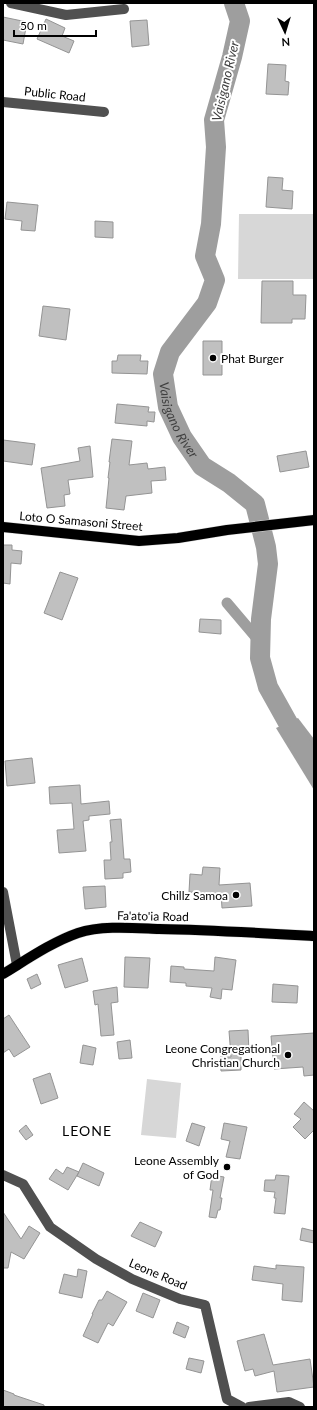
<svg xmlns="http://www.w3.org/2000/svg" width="317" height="1410" viewBox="0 0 317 1410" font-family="Lato,sans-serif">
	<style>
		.green { fill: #d7d7d7 }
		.water { fill: #9e9e9e }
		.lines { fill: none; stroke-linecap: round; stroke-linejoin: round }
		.canal { stroke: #9e9e9e; stroke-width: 11 }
		.river { stroke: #9e9e9e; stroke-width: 20 }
		.building { fill: #c0c0c0; stroke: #949494 }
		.major-casing { stroke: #dbdbdb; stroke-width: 11 }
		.minor { stroke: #505050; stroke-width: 10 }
		.major { stroke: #000; stroke-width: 10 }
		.poi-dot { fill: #000; stroke: #fff; stroke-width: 1.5 }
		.labels { text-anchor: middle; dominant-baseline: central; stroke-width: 4; stroke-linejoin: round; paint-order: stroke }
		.street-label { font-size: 12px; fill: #000; stroke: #fff }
		.poi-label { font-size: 12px; fill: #000; stroke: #fff; text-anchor: end }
		.water-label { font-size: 13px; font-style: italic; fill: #3f3f3f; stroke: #fff }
		.quarter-label { font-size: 14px; letter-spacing: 1px; fill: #000; stroke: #fff }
	</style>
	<rect width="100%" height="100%" fill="#fff"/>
	<path class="green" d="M239 214H314V279H238Z
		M147 1079 181 1083 176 1138 141 1135Z"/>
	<path class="water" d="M298 718 314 739V790L276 728Z"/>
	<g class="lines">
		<path class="canal" d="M227 603 260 642"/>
		<path class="river" id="s1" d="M234 3 240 21 232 57 214 120 216 147 211 224 205 256 215 280 207 303 170 352 163 374 168 407 182 437 202 466 229 483 255 504 266 547 268 564 261 619 260 658 268 687 297 739 314 764"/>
	</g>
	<path class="building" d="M3 17 27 22 23 44 3 40Z
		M46 19 65 28 62 36 74 41 69 53 37 39Z
		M147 20 149 45 132 47 130 21Z
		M268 64 286 65 285 81 289 82 288 95 266 94Z
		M268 177 283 178 282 190 293 191 292 209 266 207Z
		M7 202 38 205 35 231 21 230 22 221 5 219Z
		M95 221 113 222V238L95 237Z
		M262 281H293V295H306L305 319H292V323H261Z
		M43 306 70 309 66 340 39 336Z
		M203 341H222V375H203Z
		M118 355H141L140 361H148L147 374 112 373V361H117Z
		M117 404 149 407 148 412H155L154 422 147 421V426L115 423Z
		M112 439 132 441 129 465 147 463 148 469 165 467 166 480 151 481 152 493 126 496 124 510 106 508 109 478H108L110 462H109Z
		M3 440 35 444 32 465 3 461Z
		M90 446 93 477 68 480 70 494 64 495 65 506 47 508 41 468 80 461 78 448Z
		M306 451 309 467 280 472 277 456Z
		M3 545H12V550L22 551 21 564 11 563 10 584 3 583Z
		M60 572 78 578 62 620 44 613Z
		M200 619 221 620V634L199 632Z
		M32 758 35 783 7 786 5 761Z
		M80 785 81 804 109 801 110 814 89 816V820L83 821 86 851 59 853 57 830 74 829 72 803 50 804 49 787Z
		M121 819 124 859H130L131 872 123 873V878L105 879 104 860H111L110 842H112L110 820Z
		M203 867 220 868 219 885 250 883 252 906 222 908 221 894 189 892 190 874 202 875Z
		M105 886 106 907 85 909 83 887Z
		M125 957 150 958 148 988 124 987Z
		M215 957 236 960 232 990 222 989 221 999 210 997 212 988 186 986V983L170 982 171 966 184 967V969L214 971Z
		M82 958 88 981 65 988 58 965Z
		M37 974 41 984 31 989 27 979Z
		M273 984 298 986 297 1003 272 1002Z
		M117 987 118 1002 111 1003 114 1035 101 1036 98 1004 95 1005 93 991Z
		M9 1015 30 1047 14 1057 9 1049 3 1053V1019Z
		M248 1030 249 1053H241V1070L221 1071 220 1057H231L229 1031Z
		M314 1033V1075L304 1076 303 1067 274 1069 271 1036Z
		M130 1040 132 1058 119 1059 117 1042Z
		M83 1045 96 1048 93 1065 80 1063Z
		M50 1073 58 1098 41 1104 33 1079Z
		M304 1102 314 1111V1130L305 1139 293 1127 301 1119 294 1114Z
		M192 1123 205 1127 199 1146 186 1141Z
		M224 1123 247 1127 240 1159 226 1157 230 1141 221 1139Z
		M26 1125 33 1135 26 1140 19 1131Z
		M83 1163 104 1173 99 1186 77 1176Z
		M67 1167 79 1172 68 1190 49 1179 56 1169 63 1174Z
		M212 1175 224 1177 220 1198H222L220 1210H218L216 1218 209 1217 213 1190H210Z
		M276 1175 289 1176 285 1214 274 1213 276 1198H274L275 1192 264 1191 265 1180H275Z
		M3 1212 21 1239 29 1226 40 1233 24 1259 11 1252 8 1268H3Z
		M140 1222 162 1232 155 1247 131 1236Z
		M302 1228 314 1231V1243L300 1240Z
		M276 1265 304 1267 302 1302 282 1300 283 1284 252 1280 254 1266 276 1269Z
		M78 1269 87 1271 82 1298 59 1293 64 1274 77 1277Z
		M107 1291 127 1302 113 1326 108 1323 98 1343 83 1336 93 1314H92L99 1300H102Z
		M143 1293 160 1300 153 1318 136 1311Z
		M177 1322 189 1327 185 1338 173 1333Z
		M264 1334 273 1365 310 1359 314 1387 277 1392 274 1371 255 1376 253 1369 245 1371 237 1341Z
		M189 1358 204 1361 201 1373 186 1369Z
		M3 1390 14 1394V1395L44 1405V1407H3Z"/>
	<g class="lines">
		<g class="major-casing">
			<path id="major" d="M3 527 139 541 178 538 227 530 314 520
				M3 974C26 960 52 942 78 933 102 925 134 928 159 929 211 930 262 933 314 936"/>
		</g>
		<path class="minor" d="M11 3 66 15 124 9
			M3 102 104 112
			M3 892 17 965
			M3 1175 23 1184 50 1227 96 1259 132 1279 180 1299 205 1305 227 1399 242 1407
			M249 1407 289 1402 300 1407"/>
		<use href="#major" class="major"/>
	</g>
	<g class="poi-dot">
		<circle cx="213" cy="358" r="4"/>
		<circle cx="236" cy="895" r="4"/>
		<circle cx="288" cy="1055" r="4"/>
		<circle cx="227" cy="1167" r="4"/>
	</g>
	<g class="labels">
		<g class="street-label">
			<text transform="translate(55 94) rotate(6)">Public Road</text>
			<text transform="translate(81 521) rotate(5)">Loto O Samasoni Street</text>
			<text transform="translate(153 916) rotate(1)">Fa'ato'ia Road</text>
			<text transform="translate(158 1274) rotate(23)">Leone Road</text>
		</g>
		<g class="poi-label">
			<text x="221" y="358" text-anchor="start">Phat Burger</text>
			<text x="228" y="895">Chillz Samoa</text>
			<text x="280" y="1048">Leone Congregational<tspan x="280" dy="14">Christian Church</tspan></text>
			<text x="219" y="1160">Leone Assembly<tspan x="219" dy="14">of God</tspan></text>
		</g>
		<g class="water-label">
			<text transform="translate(225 81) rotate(-77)">Vaisigano River</text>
			<text stroke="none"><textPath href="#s1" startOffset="442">Vaisigano River</textPath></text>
		</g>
		<g class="quarter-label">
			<text x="87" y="1130">LEONE</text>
		</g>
	</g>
	<rect width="317" height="1410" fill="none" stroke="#000000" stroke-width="8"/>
	<g transform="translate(285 32) rotate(176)" stroke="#ffffff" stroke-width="3" paint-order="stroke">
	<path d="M0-3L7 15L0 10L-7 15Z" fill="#000000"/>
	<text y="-6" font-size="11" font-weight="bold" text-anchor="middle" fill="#000000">N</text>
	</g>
	<path d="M14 30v6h82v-6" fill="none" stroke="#000000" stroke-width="2"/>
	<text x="20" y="30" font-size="12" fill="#000000" stroke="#ffffff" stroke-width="3" paint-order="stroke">50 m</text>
</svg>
